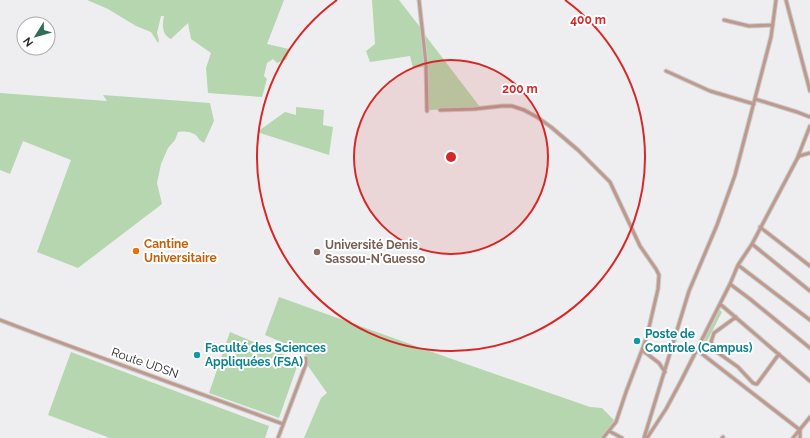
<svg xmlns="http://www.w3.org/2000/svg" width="810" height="438" font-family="Raleway,sans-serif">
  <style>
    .green { fill: #b5d6ae }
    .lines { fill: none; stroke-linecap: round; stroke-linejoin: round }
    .minor-casing { stroke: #cbcbcd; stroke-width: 5 }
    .minor { stroke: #be9a8c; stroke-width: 3 }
    .ring { fill: none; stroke: #d62828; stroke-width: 2 }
    .food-dot { fill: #e8710a; stroke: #fff; stroke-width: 1.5 }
    .education-dot { fill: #8d6e63; stroke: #fff; stroke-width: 1.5 }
    .culture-dot { fill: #0f9aa8; stroke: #fff; stroke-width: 1.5 }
    .labels { text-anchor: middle; stroke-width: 4; stroke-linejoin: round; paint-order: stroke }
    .food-label { font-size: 12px; font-weight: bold; fill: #c56008; stroke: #fff; text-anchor: start }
    .education-label { font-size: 12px; font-weight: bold; fill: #785e54; stroke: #fff; text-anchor: start }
    .culture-label { font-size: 12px; font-weight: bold; fill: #0d838f; stroke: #fff; text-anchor: start }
    .street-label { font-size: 12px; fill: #2a2a2b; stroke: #fff }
    .centre { fill: #d62828; stroke: #fff; stroke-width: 2 }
    .ring-label { font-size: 12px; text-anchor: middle; font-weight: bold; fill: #d62828; stroke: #fff; stroke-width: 4; stroke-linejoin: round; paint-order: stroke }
  </style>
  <rect width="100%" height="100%" fill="#eeeef0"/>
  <path class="green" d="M87 0H284L267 44 289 49 287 59 277 63 273 59 267 63 264 76 267 79 262 97 208 93 206 68 211 53 191 39 188 23 171 39C162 35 162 25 164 16H161L157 33 159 40 158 43 151 32 136 26 108 9Z
    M372 0H399L423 31 425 67 413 68 410 56 370 62 366 51 375 44Z
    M425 35 480 107 473 108 429 110 428 63Z
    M0 93 107 101 103 95 210 103 214 121 204 143C197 139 199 137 194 134 190 131 182 131 178 132L175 140 168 148 161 164 157 183 162 204 78 268 37 252 71 160 23 141 10 174 0 170Z
    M296 107 324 110 323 125 333 127 329 155 257 132 285 112 296 115Z
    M279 297 449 358 590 407 602 408 614 420 602 438H304L321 398 327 393 308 366V357L300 350 265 335Z
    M719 309 722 312 702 351 699 349Z
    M230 332 299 361 279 418 209 393Z
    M71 352 269 426 265 438H110L48 415Z"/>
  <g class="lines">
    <defs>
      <path id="minor" d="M419 0 426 64 427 111
        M786 0 810 91
        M724 20 749 26 773 25
        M666 71 710 91 754 104
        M755 99 797 112 810 117
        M440 110 474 109 502 106H512L524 110 537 117 551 127 578 150 610 182 640 246 656 269 659 275 658 289 647 336 642 350 659 363 665 372
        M798 158 799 156 810 153
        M760 227 810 266
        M752 244 810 291
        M738 265 810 320
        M730 284 750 299 810 348
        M720 304 810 381
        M736 317 714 333 711 342 717 352 738 367 753 383 756 384H757L779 354
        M0 320C94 356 189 389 283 424
        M697 350 800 430V438
        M609 431 622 438
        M278 438 306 364V358
        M603 438 616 422 626 392 642 350
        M644 438 689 291 717 225 735 175 771 37 776 0
        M647 438 666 409 681 381 730 284 738 265 752 244 797 159 810 126
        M722 438 723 437
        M793 438 810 417"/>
    </defs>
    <use href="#minor" class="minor-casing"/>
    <use href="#minor" class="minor"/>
  </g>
  <circle cx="451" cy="157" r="97" fill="#d62828" fill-opacity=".12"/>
  <g class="ring">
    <circle cx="451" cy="157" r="97"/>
    <path d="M565 0A194 194 0 1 1 337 0"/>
  </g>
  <circle class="food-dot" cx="136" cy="251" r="4"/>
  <circle class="education-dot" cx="317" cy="252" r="4"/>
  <g class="culture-dot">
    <circle cx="637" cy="341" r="4"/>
    <circle cx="197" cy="355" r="4"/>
  </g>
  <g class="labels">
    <g class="food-label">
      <text x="144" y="248">Cantine<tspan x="144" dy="14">Universitaire</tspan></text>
    </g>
    <g class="education-label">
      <text x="325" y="249">Université Denis<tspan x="325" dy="14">Sassou-N'Guesso</tspan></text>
    </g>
    <g class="culture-label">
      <text x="645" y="338">Poste de<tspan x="645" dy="14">Controle (Campus)</tspan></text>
      <text x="205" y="352">Faculté des Sciences<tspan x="205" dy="14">Appliquées (FSA)</tspan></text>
    </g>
    <g class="street-label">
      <text transform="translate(145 363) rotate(19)" y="4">Route UDSN</text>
    </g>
  </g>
  <circle cx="451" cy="157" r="6" class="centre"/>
  <g class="ring-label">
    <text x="588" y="24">400 m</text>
    <text x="520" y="93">200 m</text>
  </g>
  <g transform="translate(36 36) rotate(233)"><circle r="19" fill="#ffffff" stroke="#aaaaaa"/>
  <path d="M0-3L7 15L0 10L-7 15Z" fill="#2f6e5b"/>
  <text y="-6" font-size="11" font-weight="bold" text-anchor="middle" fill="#2a2a2b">N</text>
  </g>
</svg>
